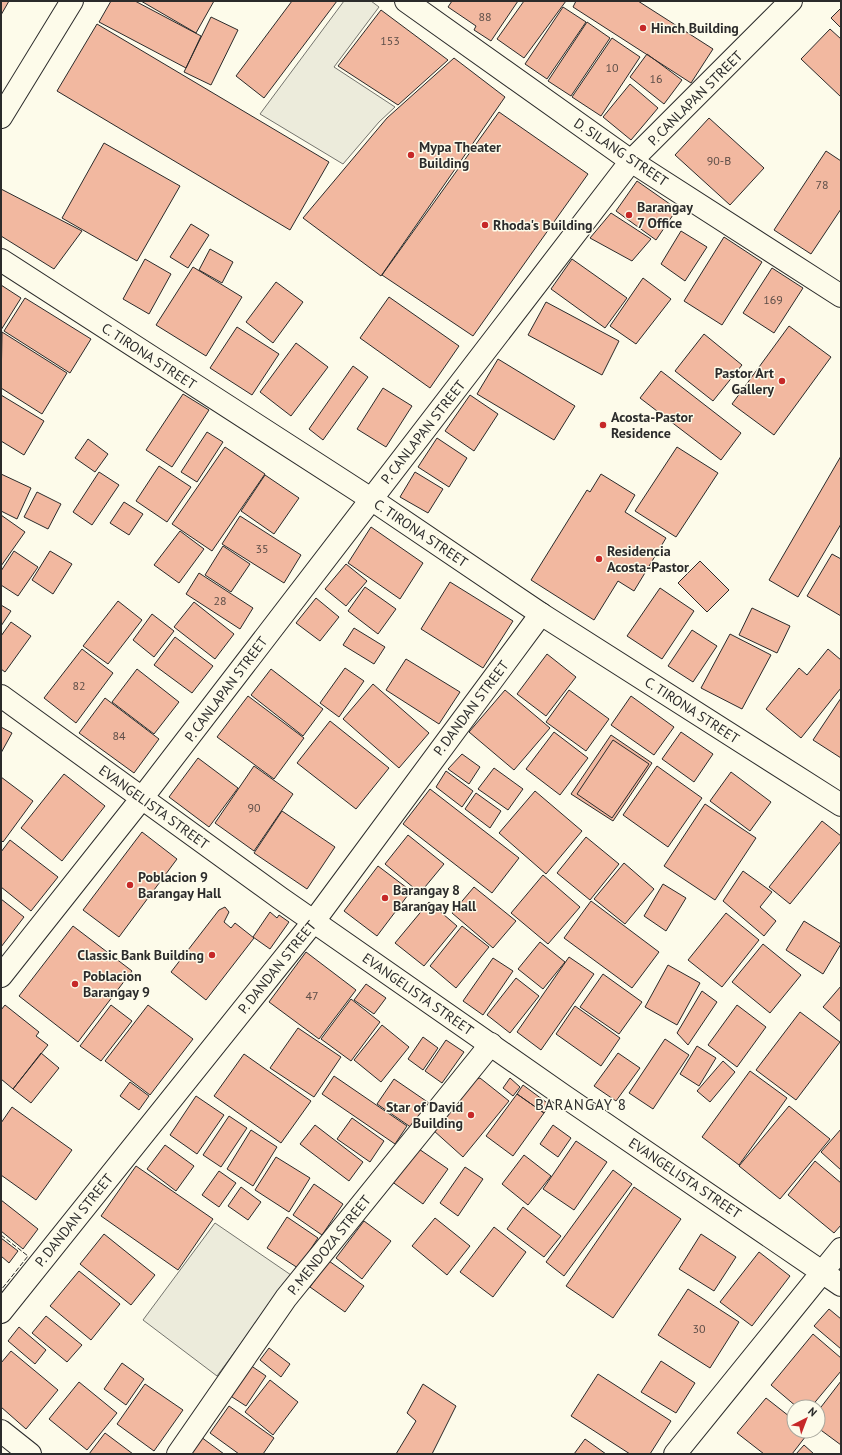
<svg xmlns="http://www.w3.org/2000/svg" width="842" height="1455" font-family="'PT Sans',sans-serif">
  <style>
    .green { fill: #ecebdb; stroke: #74746e }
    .building { fill: #f2b8a0; stroke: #2b2b2b }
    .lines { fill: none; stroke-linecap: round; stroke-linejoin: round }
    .minor-casing { stroke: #2b2b2b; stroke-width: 24 }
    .tertiary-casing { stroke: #2b2b2b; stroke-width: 24 }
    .secondary-casing { stroke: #2b2b2b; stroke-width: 24 }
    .minor { stroke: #fdfbea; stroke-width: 22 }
    .tertiary { stroke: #fdfbea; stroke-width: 22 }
    .secondary { stroke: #fdfbea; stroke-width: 22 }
    .fence { stroke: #2b2b2b; stroke-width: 1; stroke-dasharray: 5 2; stroke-linecap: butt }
    .poi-dot { fill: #c62828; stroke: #fdfbea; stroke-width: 1.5 }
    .labels { text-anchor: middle; stroke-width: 3; stroke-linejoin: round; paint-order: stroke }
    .number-label { font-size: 12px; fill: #5d4e48 }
    .poi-label { font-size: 14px; font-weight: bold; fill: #2b2b2b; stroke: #fdfbea; text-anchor: start }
    .street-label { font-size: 14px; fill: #2b2b2b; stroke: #fdfbea }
    .neighbourhood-label { font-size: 15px; letter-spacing: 1px; fill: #2b2b2b; stroke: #fdfbea }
  </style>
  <rect width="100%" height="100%" fill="#fdfbea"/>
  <path class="green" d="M344 1H371L379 7 334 67 395 107 379 122 343 164 260 114Z
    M215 1223 291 1275 217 1376 143 1320Z"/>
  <path class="building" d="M1 1H9L1 15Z
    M111 1H135L201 36 186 68 99 22Z
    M141 1H214L196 33Z
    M292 1H337L264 98 236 76Z
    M452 1H518L491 41 474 30 476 26 448 7Z
    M524 1H566L524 58 497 39Z
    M576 1H638L713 49 691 83 573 7Z
    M563 7 586 22 547 79 525 64Z
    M841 8V28L831 18Z
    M381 10 448 60 398 105 338 66Z
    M211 17 238 30 211 85 184 72Z
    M587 22 610 38 571 96 548 81Z
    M97 24 329 162 290 230 57 91Z
    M830 29 841 39V97L801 59Z
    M612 38 640 57 601 116 572 97Z
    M647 54 682 80 664 104 630 77Z
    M454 58 505 97 381 276 303 218 387 118Z
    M630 84 658 108 631 140 603 117Z
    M499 112 588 174 473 336 382 275Z
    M709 118 764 168 730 205 675 155Z
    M104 143 180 186 137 261 62 218Z
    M826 151 841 161V209L811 254 774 230Z
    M637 181 677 209 656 240 616 211Z
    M1 189 82 231 54 269 1 236Z
    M611 213 651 239 632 261 590 238Z
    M191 224 209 235 188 268 170 257Z
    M681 231 707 247 685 281 661 264Z
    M724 237 762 262 722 325 684 301Z
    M210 249 233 262 222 283 199 270Z
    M145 259 171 274 149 314 123 299Z
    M572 259 627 298 605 328 551 289Z
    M193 267 242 297 206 356 156 325Z
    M772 268 803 288 774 333 743 313Z
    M643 278 671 299 636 344 610 326Z
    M276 282 303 302 273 343 246 322Z
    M1 285 21 298 1 330Z
    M389 297 459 346 430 388 360 338Z
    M25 298 91 339 70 373 4 331Z
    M546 302 619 341 602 375 528 335Z
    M789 326 831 357 774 435 732 404Z
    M237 327 279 354 252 395 210 368Z
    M2 332 67 373 42 414 1 388Z
    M704 334 742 365 713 401 675 371Z
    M296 343 328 367 291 416 260 392Z
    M498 359 575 406 554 440 477 394Z
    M353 366 368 377 323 440 309 429Z
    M661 371 741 433 721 460 640 398Z
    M383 388 412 406 386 447 357 429Z
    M183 394 209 410 172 467 146 450Z
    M1 395 44 421 24 455 1 441Z
    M470 395 498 414 474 451 445 431Z
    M207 432 223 442 197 482 181 472Z
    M437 438 467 458 449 487 418 467Z
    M88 439 108 454 95 472 75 458Z
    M225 447 265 474 212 551 172 524Z
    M677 447 718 473 676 537 635 511Z
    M841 456V524L798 597 769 580Z
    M159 466 191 487 167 522 136 501Z
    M99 472 119 485 92 525 73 512Z
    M415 472 443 489 428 513 400 497Z
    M1 474 31 488 17 519 1 511Z
    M601 474 635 495 625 512 666 538 634 591 618 581 594 620 531 580 587 490 590 492Z
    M265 475 299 498 274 534 241 511Z
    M37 492 61 504 48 529 24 517Z
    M124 502 143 514 129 535 110 523Z
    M1 515 25 532 1 566Z
    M240 516 301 555 284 583 222 544Z
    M371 527 423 563 400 599 348 563Z
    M180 531 204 549 179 583 154 565Z
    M223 546 250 564 231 592 205 575Z
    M14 551 38 567 18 596 1 585V571Z
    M50 551 72 564 53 594 32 580Z
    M832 554 841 559V616L807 596Z
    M700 561 729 590 707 612 678 583Z
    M346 564 367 581 346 606 325 589Z
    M199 573 253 608 240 629 186 594Z
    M450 582 513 621 483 668 421 629Z
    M365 587 396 609 378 634 348 611Z
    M660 588 694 611 662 659 627 636Z
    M316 598 339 617 320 641 296 623Z
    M118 601 142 620 108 664 83 646Z
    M194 602 234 634 215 659 174 627Z
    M1 605 11 611 1 626Z
    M752 608 790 626 777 653 739 635Z
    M152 614 174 631 154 657 133 640Z
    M11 622 31 636 5 672 1 669V636Z
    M354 628 385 647 374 664 343 645Z
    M692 630 717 646 693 682 668 666Z
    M730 634 771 655 742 709 701 688Z
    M175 637 213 666 192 693 154 665Z
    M82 649 113 673 76 723 44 698Z
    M828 649 841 660V688L801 738 766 709 799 668 807 675Z
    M547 654 576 677 546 716 517 694Z
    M406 659 460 692 439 724 386 690Z
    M345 668 364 681 339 717 320 703Z
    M137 669 179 702 154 734 112 702Z
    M271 669 323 709 303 736 251 695Z
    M373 684 429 733 399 768 343 719Z
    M505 690 550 728 514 770 469 732Z
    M569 690 609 719 586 751 546 722Z
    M248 696 304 738 274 779 217 737Z
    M631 696 674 727 654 755 611 725Z
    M105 698 159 739 134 773 79 733Z
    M841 698V758L813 740Z
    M330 721 389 768 356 809 297 763Z
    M1 727 12 733 1 753Z
    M554 732 588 758 560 795 526 769Z
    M681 732 713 754 694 782 662 759Z
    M611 735 652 763 613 821 571 794Z
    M613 740 649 764 612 818 577 794Z
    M462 754 480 767 469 784 448 769Z
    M198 758 238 788 209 827 169 797Z
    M254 766 293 794 254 851 215 823Z
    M657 766 702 798 668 847 623 815Z
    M494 768 523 789 508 810 478 789Z
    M446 771 473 791 462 807 436 787Z
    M731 772 771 802 750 831 710 801Z
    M64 774 105 806 62 861 21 828Z
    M1 777 33 801 3 842 1 840Z
    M430 789 519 858 492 893 403 824Z
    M535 791 582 831 546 874 499 833Z
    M476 793 501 811 490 828 465 809Z
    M705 804 756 838 715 900 664 866Z
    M282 811 335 847 307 889 254 853Z
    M822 821 841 836V841L790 904 769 887Z
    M142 832 177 859 119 937 83 910Z
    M408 835 444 864 420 893 385 864Z
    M586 837 619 864 590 900 557 873Z
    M10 840 58 877 31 911 1 887V852Z
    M624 863 654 889 625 924 594 899Z
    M378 866 411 891 377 936 344 911Z
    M743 871 772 892 760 907 776 921 764 936 723 901Z
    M543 875 580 907 548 944 511 913Z
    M663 884 686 898 666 931 644 916Z
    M474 887 516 921 493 948 452 913Z
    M1 899 24 917 1 947Z
    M591 901 659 952 632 988 564 938Z
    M429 902 457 926 424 966 395 943Z
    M225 907 229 912 224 922 231 928 235 923 254 938 206 1000 171 972 219 910Z
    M270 912 277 918 279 915 289 922 270 949 253 937Z
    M726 913 759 940 722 987 688 960Z
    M804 921 841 944 823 974 786 950Z
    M73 926 132 971 78 1042 19 996Z
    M462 926 489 947 456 988 430 966Z
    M540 942 565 962 543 989 518 969Z
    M763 944 801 975 770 1013 732 982Z
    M306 952 356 990 319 1039 269 1002Z
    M569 957 594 974 541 1050 517 1032Z
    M493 958 513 971 483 1015 463 1001Z
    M668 965 700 983 677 1025 645 1007Z
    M603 974 642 1002 619 1034 580 1007Z
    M516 978 539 996 510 1033 487 1015Z
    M366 984 386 998 374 1014 354 1000Z
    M841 986V1022L823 1007Z
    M702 991 717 1002 688 1045 677 1033Z
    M351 999 380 1022 351 1061 321 1039Z
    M5 1005 39 1032 36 1036 48 1045 13 1089 1 1079V1010Z
    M111 1005 132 1021 101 1061 80 1046Z
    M148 1005 193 1039 150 1095 105 1061Z
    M737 1005 766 1027 737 1067 708 1045Z
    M575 1006 620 1038 601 1066 556 1034Z
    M800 1012 840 1042 796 1100 756 1070Z
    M382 1025 409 1047 381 1082 354 1060Z
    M298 1028 341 1057 314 1097 270 1068Z
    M423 1037 438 1048 423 1070 408 1059Z
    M665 1039 689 1055 653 1109 629 1093Z
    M446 1040 464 1052 442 1083 425 1071Z
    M697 1046 716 1058 699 1086 680 1074Z
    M41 1053 59 1068 31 1103 13 1089Z
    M618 1053 640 1068 616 1101 594 1086Z
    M244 1054 311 1101 281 1143 214 1096Z
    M723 1061 735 1072 710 1102 697 1091Z
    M750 1071 787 1098 739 1165 702 1137Z
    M334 1076 407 1126 395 1144 322 1094Z
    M480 1078 509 1101 463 1157 433 1130 473 1080Z
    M510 1078 520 1087 513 1096 503 1088Z
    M394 1079 429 1103 412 1128 377 1104Z
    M130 1082 149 1096 139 1110 120 1096Z
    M523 1085 550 1105 544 1113 517 1094Z
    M517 1094 544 1113 513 1156 486 1136Z
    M196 1096 224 1115 197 1154 170 1135Z
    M789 1106 830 1139 780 1199 739 1166Z
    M12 1107 72 1150 36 1200 1 1175V1123Z
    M229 1116 247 1128 221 1167 203 1155Z
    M352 1118 384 1141 370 1162 337 1139Z
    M315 1125 363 1162 349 1181 300 1144Z
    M553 1125 571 1138 558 1157 540 1144Z
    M841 1129V1170L821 1152Z
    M251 1130 277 1147 253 1186 227 1169Z
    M576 1141 607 1162 574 1210 543 1189Z
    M165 1145 194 1166 176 1191 147 1169Z
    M416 1147 448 1169 423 1204 391 1181Z
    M524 1155 551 1176 528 1205 502 1184Z
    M276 1157 310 1178 289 1212 255 1190Z
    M815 1161 841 1183V1225L834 1233 788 1195Z
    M136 1166 213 1219 178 1270 101 1216Z
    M465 1167 483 1179 458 1216 440 1203Z
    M613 1170 632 1184 564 1276 546 1262Z
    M219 1171 236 1183 219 1207 202 1195Z
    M314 1184 343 1204 322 1235 293 1215Z
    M241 1187 261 1202 248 1220 228 1206Z
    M634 1187 681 1219 613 1318 566 1286Z
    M1 1200 38 1229 23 1249 1 1231Z
    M523 1207 561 1236 544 1257 507 1229Z
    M287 1217 318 1238 298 1268 267 1248Z
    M435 1218 470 1246 447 1275 412 1246Z
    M364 1221 391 1241 362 1279 336 1258Z
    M494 1227 526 1252 493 1297 460 1272Z
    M104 1234 155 1275 131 1305 80 1264Z
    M701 1234 736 1257 714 1291 679 1269Z
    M1 1238 18 1251 9 1263 1 1256Z
    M759 1252 790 1276 752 1326 720 1302Z
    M329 1261 364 1286 345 1312 310 1287Z
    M79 1271 120 1304 91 1340 50 1306Z
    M688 1289 739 1322 710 1368 658 1335Z
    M829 1309 841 1319V1349L814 1326Z
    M46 1316 82 1345 67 1362 32 1333Z
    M19 1327 46 1350 35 1364 8 1341Z
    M813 1334 841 1358V1371L811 1407H797L771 1385Z
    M269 1348 290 1364 281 1377 260 1360Z
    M11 1351 58 1390 26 1429 1 1407V1363Z
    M661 1361 695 1383 676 1413 641 1392Z
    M122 1363 144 1379 126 1405 104 1389Z
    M250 1365 266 1376 246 1406 229 1395Z
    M598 1374 671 1421 650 1454H630L571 1416Z
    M270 1380 298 1402 273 1435 245 1412Z
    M841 1381V1445L818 1428V1411Z
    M79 1382 117 1413 87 1450 49 1419Z
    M145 1384 183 1410 154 1451 117 1424Z
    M423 1384 456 1406 432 1454H396L416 1421 407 1413Z
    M766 1398 794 1420V1431L809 1432 792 1454H764L737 1433Z
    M229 1406 274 1438 263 1454H239L210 1433Z
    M105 1433 133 1454H89Z
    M201 1437 224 1454H188Z
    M585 1439 606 1454H574Z
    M804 1445 814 1454H796Z"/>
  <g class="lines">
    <defs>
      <path id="minor" d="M1 1431 30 1454
        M178 1454 286 1298 491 1044"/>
      <path id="tertiary" d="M1 696 280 898 564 1096 841 1285
        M1 976 142 798 631 161 791 1
        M1 1312 314 921 541 614
        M675 1454 841 1249"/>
      <path id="secondary" d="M406 1 631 161 841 296
        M1 117 72 1
        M1 260 371 499 541 614 841 805"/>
    </defs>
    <use href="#minor" class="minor-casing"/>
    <use href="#tertiary" class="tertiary-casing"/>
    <use href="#secondary" class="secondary-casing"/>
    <use href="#minor" class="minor"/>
    <use href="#tertiary" class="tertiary"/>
    <use href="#secondary" class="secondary"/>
    <path class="fence" d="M1 1235 28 1256 1 1290"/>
  </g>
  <g class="poi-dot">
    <circle cx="643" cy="28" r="4"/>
    <circle cx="411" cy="155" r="4"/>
    <circle cx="629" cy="215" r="4"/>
    <circle cx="485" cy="225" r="4"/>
    <circle cx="782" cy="381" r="4"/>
    <circle cx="603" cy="425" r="4"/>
    <circle cx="599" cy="559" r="4"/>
    <circle cx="130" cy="885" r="4"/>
    <circle cx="385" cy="898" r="4"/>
    <circle cx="212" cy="955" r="4"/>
    <circle cx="75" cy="984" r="4"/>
    <circle cx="471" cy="1115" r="4"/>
  </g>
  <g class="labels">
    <g class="number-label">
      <text x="485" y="21">88</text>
      <text x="390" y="45">153</text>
      <text x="612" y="72">10</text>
      <text x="656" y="83">16</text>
      <text x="719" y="165">90-B</text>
      <text x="822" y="189">78</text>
      <text x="773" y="304">169</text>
      <text x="262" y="553">35</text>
      <text x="220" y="605">28</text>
      <text x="79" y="690">82</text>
      <text x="119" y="740">84</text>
      <text x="254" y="812">90</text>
      <text x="312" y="1000">47</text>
      <text x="699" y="1333">30</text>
    </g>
    <g class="poi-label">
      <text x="651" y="33">Hinch Building</text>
      <text x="419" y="152">Mypa Theater<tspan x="419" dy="16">Building</tspan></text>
      <text x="637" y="212">Barangay<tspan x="637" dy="16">7 Office</tspan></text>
      <text x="493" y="230">Rhoda's Building</text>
      <text x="774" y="378" text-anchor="end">Pastor Art<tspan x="774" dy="16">Gallery</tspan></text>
      <text x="611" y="422">Acosta-Pastor<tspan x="611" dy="16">Residence</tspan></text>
      <text x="607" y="556">Residencia<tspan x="607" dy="16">Acosta-Pastor</tspan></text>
      <text x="138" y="882">Poblacion 9<tspan x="138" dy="16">Barangay Hall</tspan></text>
      <text x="393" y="895">Barangay 8<tspan x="393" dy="16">Barangay Hall</tspan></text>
      <text x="204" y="960" text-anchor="end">Classic Bank Building</text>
      <text x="83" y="981">Poblacion<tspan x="83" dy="16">Barangay 9</tspan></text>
      <text x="463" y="1112" text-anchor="end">Star of David<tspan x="463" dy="16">Building</tspan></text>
    </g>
    <g class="street-label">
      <text transform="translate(695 98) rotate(-45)" y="5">P. CANLAPAN STREET</text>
      <text transform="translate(621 152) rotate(34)" y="5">D. SILANG STREET</text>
      <text transform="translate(149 356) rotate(33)" y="5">C. TIRONA STREET</text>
      <text transform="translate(423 432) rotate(-52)" y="5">P. CANLAPAN STREET</text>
      <text transform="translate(421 533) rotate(34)" y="5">C. TIRONA STREET</text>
      <text transform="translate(226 689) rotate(-53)" y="5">P. CANLAPAN STREET</text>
      <text transform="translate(471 708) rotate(-53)" y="5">P. DANDAN STREET</text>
      <text transform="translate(692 710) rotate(33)" y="5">C. TIRONA STREET</text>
      <text transform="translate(154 807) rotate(36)" y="5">EVANGELISTA STREET</text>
      <text transform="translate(277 967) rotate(-51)" y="5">P. DANDAN STREET</text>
      <text transform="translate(418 994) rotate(35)" y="5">EVANGELISTA STREET</text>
      <text transform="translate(685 1178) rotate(34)" y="5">EVANGELISTA STREET</text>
      <text transform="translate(74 1220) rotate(-51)" y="5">P. DANDAN STREET</text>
      <text transform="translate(329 1245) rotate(-51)" y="5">P. MENDOZA STREET</text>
    </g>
    <g class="neighbourhood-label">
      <text x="581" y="1110">BARANGAY 8</text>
    </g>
  </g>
  <rect width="842" height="1455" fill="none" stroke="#2b2b2b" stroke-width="4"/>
  <g transform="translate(806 1419) rotate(42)"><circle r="19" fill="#fdfbea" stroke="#a9a89e"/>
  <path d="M0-3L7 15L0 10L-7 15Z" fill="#c62828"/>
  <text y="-6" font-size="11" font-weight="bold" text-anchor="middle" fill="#2b2b2b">N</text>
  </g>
</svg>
